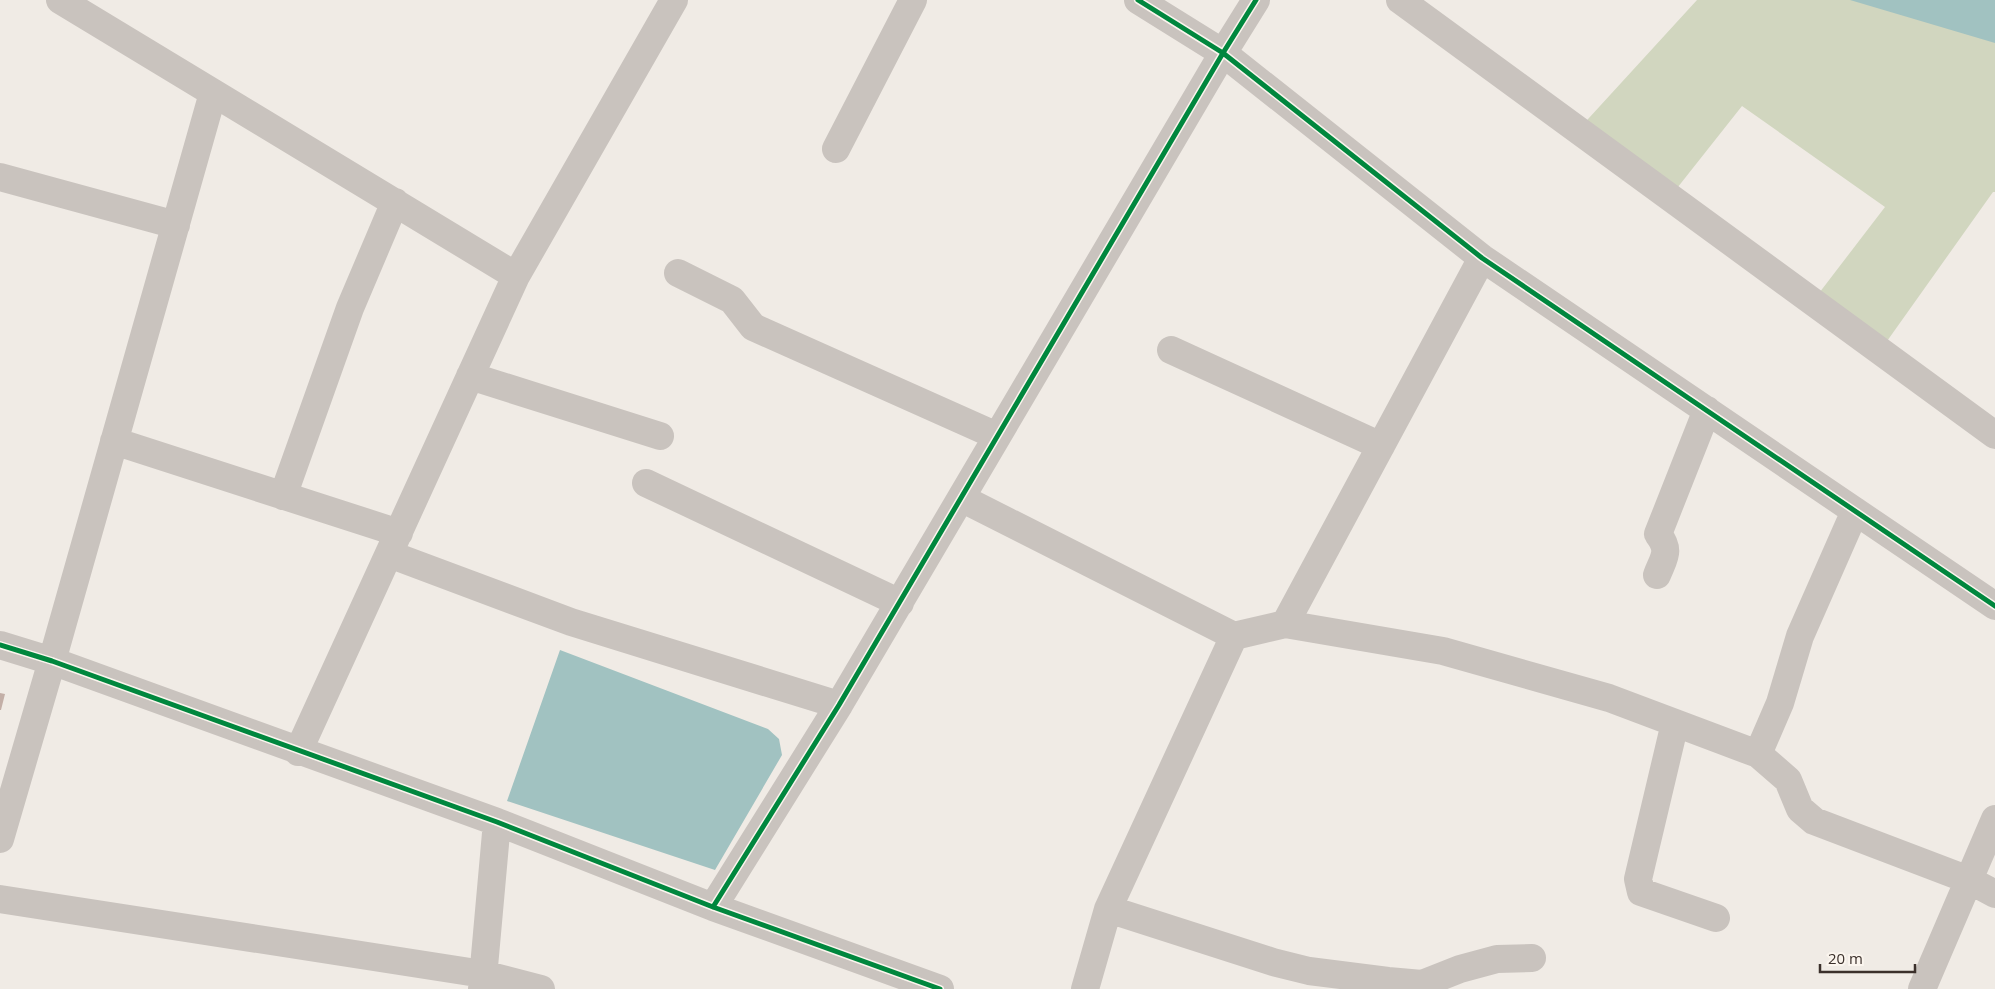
<svg xmlns="http://www.w3.org/2000/svg" width="1995" height="989" font-family="'Open Sans',sans-serif">
  <style>
    .green { fill: #d1d6bf }
    .water { fill: #a1c2c1 }
    .building { fill: #c3afa7 }
    .lines { fill: none; stroke-linecap: round; stroke-linejoin: round }
    .minor { stroke: #c9c3be; stroke-width: 28 }
    .cycleway-casing { stroke: #fbf5ee; stroke-width: 8 }
    .cycleway { stroke: #00873e; stroke-width: 5 }
  </style>
  <rect width="100%" height="100%" fill="#f0ebe5"/>
  <path class="green" d="M1697 0H1995V192H1993L1880 351 1813 301 1885 207 1742 106 1670 197 1578 130Z"/>
  <path class="water" d="M1850 0H1995V43Z
    M560 650 768 729 779 739 782 755 715 870 507 801Z"/>
  <path class="building" d="M0 693 5 694 1 710H0Z"/>
  <g class="lines">
    <path class="minor" d="M60 0 516 276
      M1138 0 1223 53 1482 258 1995 606
      M1400 0 1995 435
      M836 149 913 0
      M0 177 176 225
      M678 273 732 300 753 327 997 436
      M1171 350 1381 446
      M470 376 660 436
      M114 441 399 533
      M646 483 900 603
      M283 496 350 308 395 202
      M961 498 1234 636
      M389 554 571 622 839 705
      M1657 575C1664 557 1671 551 1658 534L1707 410
      M1285 624 1443 651 1609 698 1758 754 1788 780 1800 809 1814 821 1969 880 1995 894
      M0 645 52 661 497 822 713 907 940 989
      M1675 723 1638 879 1641 892 1716 918
      M298 752 516 276 674 0
      M1758 754 1780 703 1800 636 1855 511
      M0 839 52 661 213 93
      M0 899 483 974 541 989
      M713 907 839 705 1223 53 1256 0
      M1108 909 1273 962 1309 971 1388 981 1422 984 1460 969 1497 959 1532 958
      M482 989 497 822
      M1085 989 1108 909 1234 636 1285 624 1482 258
      M1922 989 1995 819"/>
    <defs>
      <path id="cycleway" d="M1138 0 1223 53 1482 258 1995 606
        M0 645 52 661 497 822 713 907 940 989
        M713 907 839 705 1223 53 1256 0"/>
    </defs>
    <use href="#cycleway" class="cycleway-casing"/>
    <use href="#cycleway" class="cycleway"/>
  </g>
  <path d="M1820 964v8h95v-8" fill="none" stroke="#3b302b" stroke-width="2.5"/>
  <text x="1828" y="964" font-size="15" fill="#3b302b" stroke="#fbf5ee" stroke-width="4" paint-order="stroke">20 m</text>
</svg>
